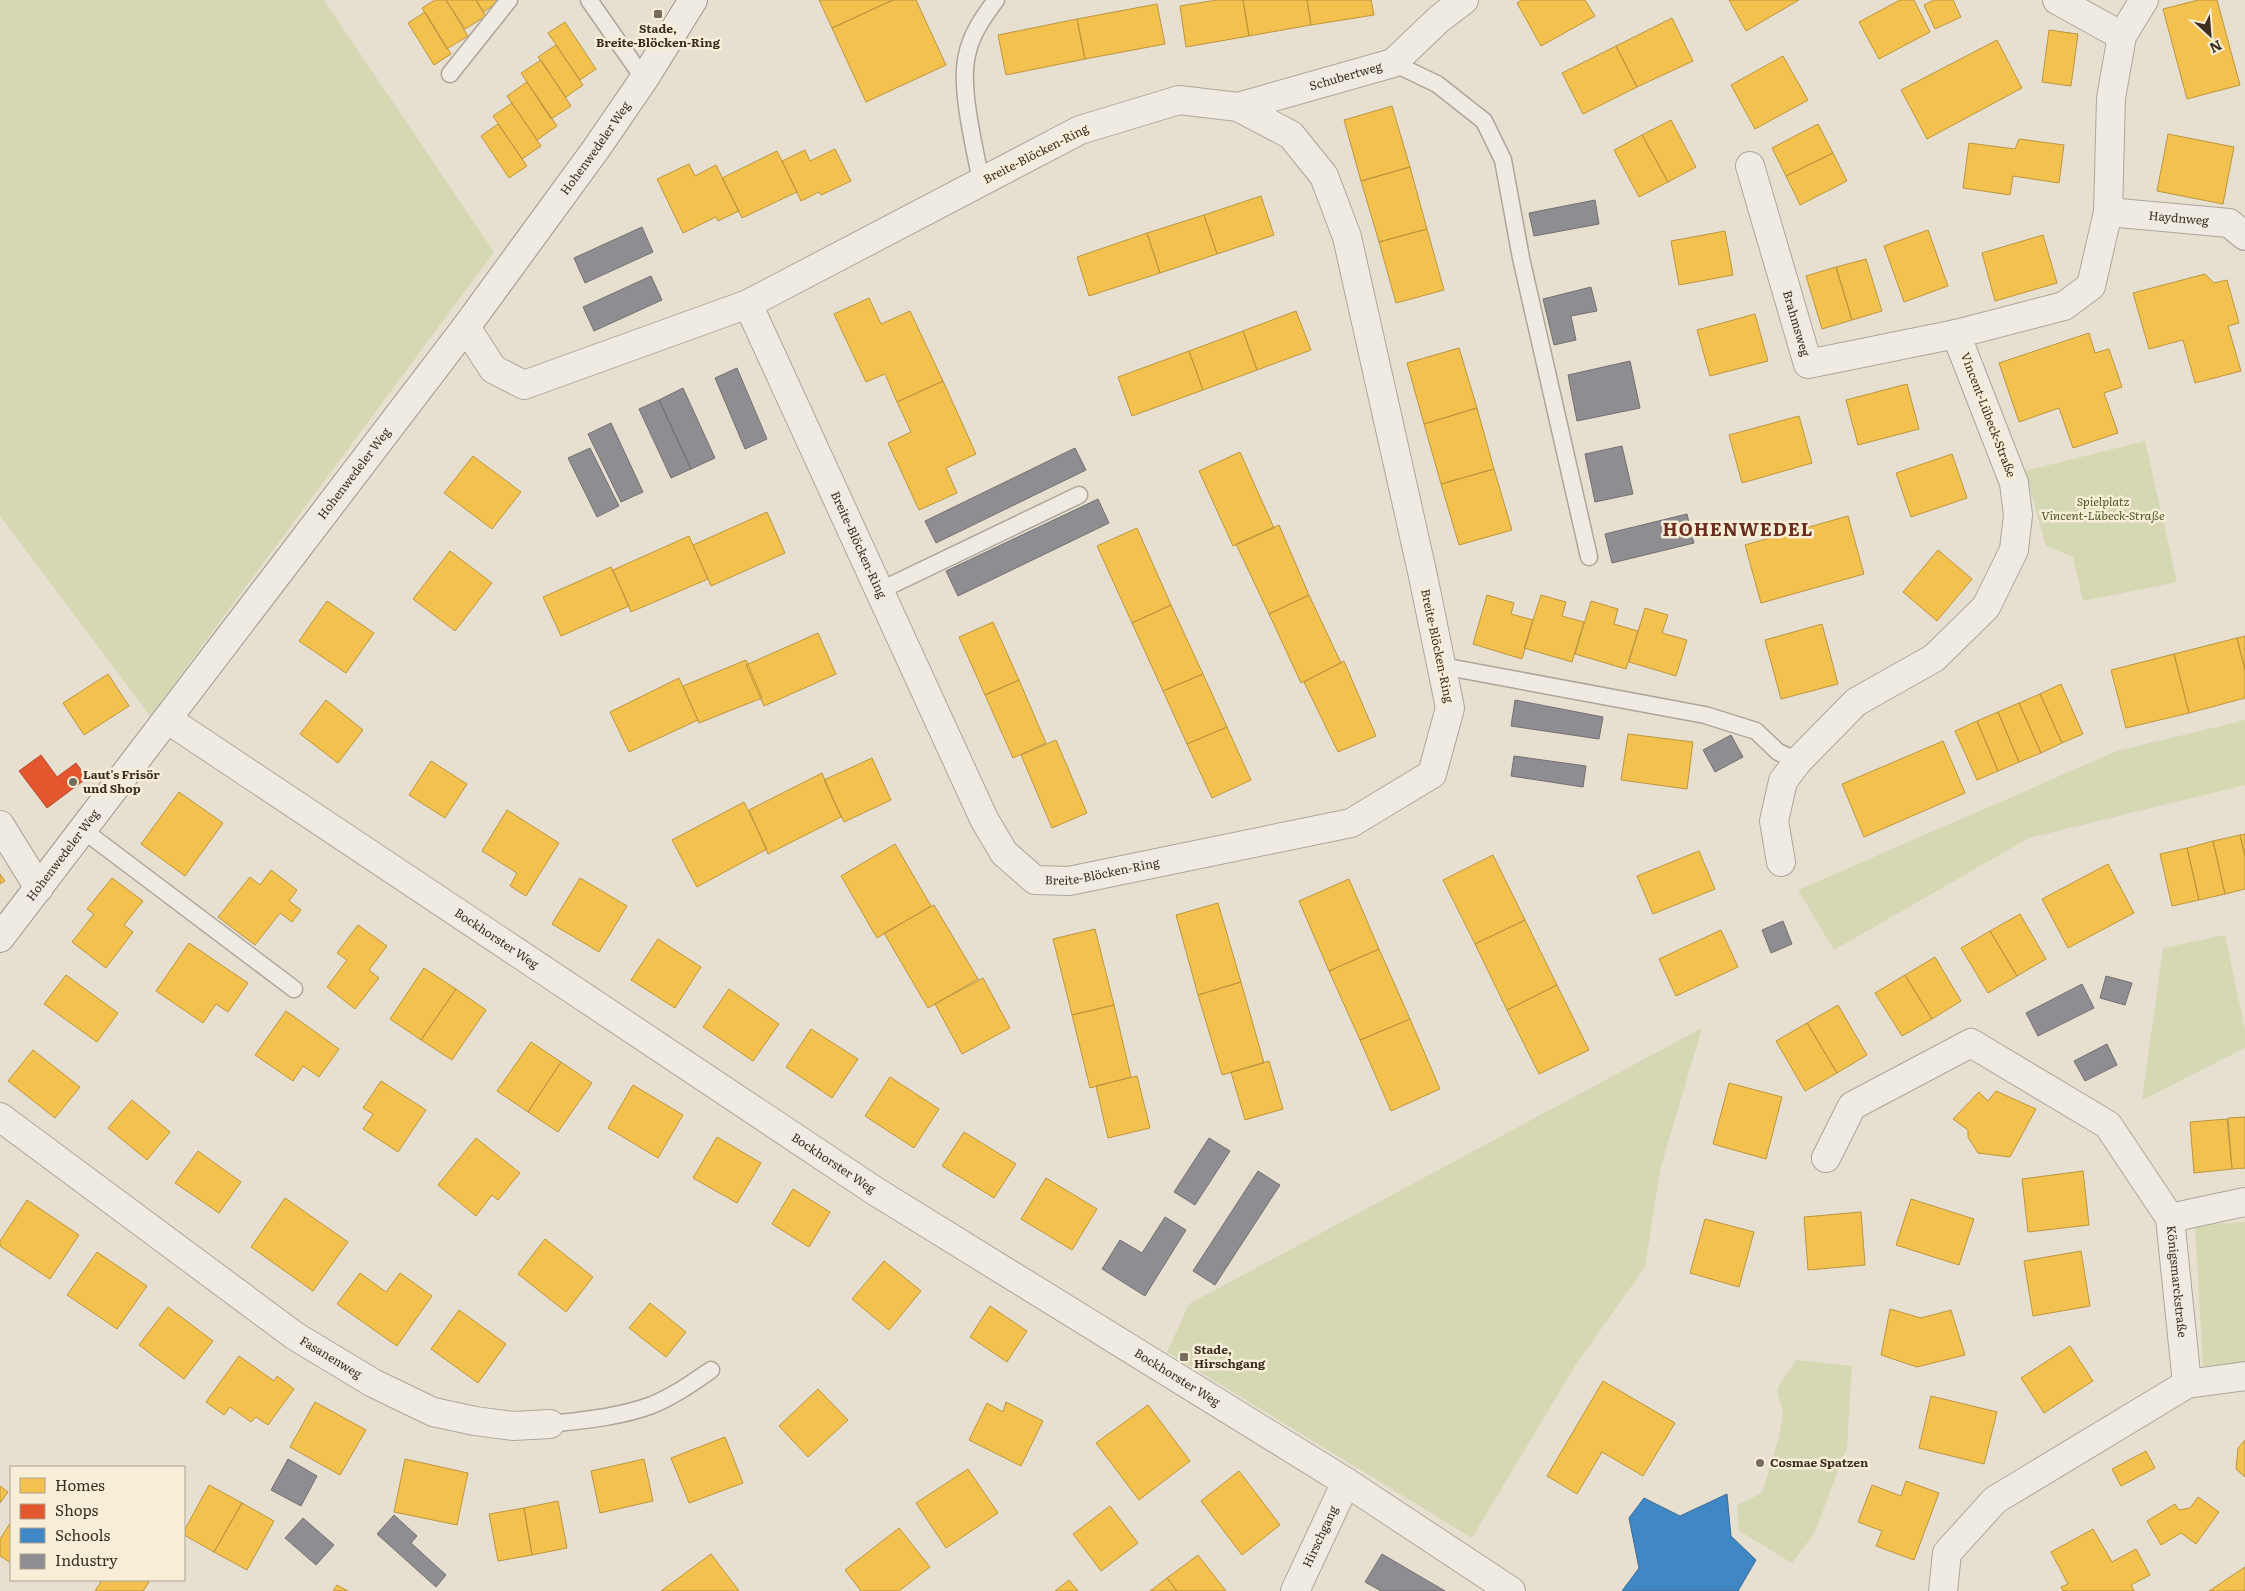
<svg xmlns="http://www.w3.org/2000/svg" width="2245" height="1591" font-family="Literata,serif">
  <style>
    .green { fill: #d6d7b3 }
    .homes { fill: #f2c14e; stroke: #bc9540 }
    .shops { fill: #e4572e; stroke: #b24b2a }
    .schools { fill: #3f88c5; stroke: #3e6d94 }
    .industry { fill: #8d8d92; stroke: #757070 }
    .lines { fill: none; stroke-linecap: round; stroke-linejoin: round }
    .lane-casing { stroke: #ada599; stroke-width: 19 }
    .street-casing { stroke: #ada599; stroke-width: 30 }
    .secondary-casing { stroke: #9c958a; stroke-width: 30 }
    .lane { stroke: #efebe3; stroke-width: 16 }
    .street { stroke: #efebe3; stroke-width: 28 }
    .secondary { stroke: #efebe3; stroke-width: 28 }
    .poi-dot { fill: #786c5e; stroke: #f7eed8; stroke-width: 2 }
    .labels { text-anchor: middle; stroke-width: 5; stroke-linejoin: round; paint-order: stroke }
    .poi-label { font-size: 12px; font-weight: bold; fill: #3d2e20; stroke: #f7eed8; text-anchor: start }
    .street-label { font-size: 12px; fill: #3d2e20; stroke: #f7eed8 }
    .park-label { font-size: 12px; font-style: italic; fill: #4d5a26; stroke: #f7eed8 }
    .district-label { font-size: 18px; font-weight: bold; letter-spacing: 1px; fill: #6b2e1e; stroke: #f7eed8 }
  </style>
  <rect width="100%" height="100%" fill="#e7e0d1"/>
  <path class="green" d="M0 0H324L494 252 150 716 0 516Z
    M2145 441 2177 582 2083 601 2073 557 2046 546 2025 471Z
    M2245 720V785L2029 838 1834 950 1798 890 2117 751Z
    M2225 935 2245 1030V1048L2142 1100 2163 948Z
    M1702 1028 1660 1170 1645 1267 1575 1366 1472 1538 1167 1352 1189 1304Z
    M2245 1222V1364L2203 1366 2195 1225Z
    M1796 1360 1852 1366 1847 1447 1815 1532 1792 1563 1739 1531 1737 1505 1762 1493 1779 1437 1783 1413 1777 1389Z"/>
  <path class="homes" d="M435 0H446L468 36 447 49 422 8Z
    M446 0H476L486 16 465 29Z
    M476 0H502L483 12Z
    M819 0H893L832 28Z
    M893 0H916L946 65 866 102 832 28Z
    M1217 0H1243L1249 36 1186 47 1180 6Z
    M1243 0H1307L1311 25 1249 36Z
    M1307 0H1371L1374 15 1311 25Z
    M1521 0H1585L1595 16 1541 46 1517 3Z
    M1729 0H1799L1746 31Z
    M1900 0H1914L1930 32 1879 59 1859 22Z
    M1934 0H1953L1961 17 1935 29 1924 5Z
    M2198 0H2217L2240 85 2187 99 2163 9Z
    M1157 4 1165 44 1085 59 1077 19Z
    M425 12 451 54 434 65 408 23Z
    M1672 18 1693 61 1637 87 1616 46Z
    M1077 19 1085 59 1006 75 998 35Z
    M565 22 596 69 580 80 548 33Z
    M2049 30 2078 34 2071 86 2042 82Z
    M1997 40 2022 88 1927 139 1901 90Z
    M556 45 583 85 566 97 538 57Z
    M1616 46 1637 87 1583 114 1562 73Z
    M1783 56 1808 100 1755 129 1731 85Z
    M541 60 571 106 551 119 521 73Z
    M527 82 557 126 537 140 507 96Z
    M512 103 541 146 522 159 493 116Z
    M1392 106 1410 167 1361 181 1344 120Z
    M1671 120 1696 167 1668 182 1642 135Z
    M498 124 527 166 509 178 481 136Z
    M1818 124 1833 153 1786 176 1772 148Z
    M2168 134 2234 147 2223 204 2157 191Z
    M1642 135 1668 182 1639 197 1614 150Z
    M2019 139 2064 145 2059 183 2013 176 2010 195 1963 188 1969 143 2015 149Z
    M835 149 851 181 821 195 819 192 801 201 782 161 805 150 810 161Z
    M777 151 797 192 742 218 722 178Z
    M1833 153 1847 181 1800 205 1786 176Z
    M689 164 695 176 716 165 739 211 718 221 716 217 683 233 657 179Z
    M1410 167 1427 229 1379 242 1361 181Z
    M1261 196 1274 235 1217 254 1204 215Z
    M1204 215 1217 254 1160 273 1147 233Z
    M1427 229 1444 290 1396 303 1379 242Z
    M1928 230 1948 286 1904 302 1884 246Z
    M1725 231 1733 275 1679 285 1671 241Z
    M1147 233 1160 273 1089 296 1077 257Z
    M2043 235 2057 283 1995 301 1982 253Z
    M1866 259 1882 311 1852 320 1836 267Z
    M1836 267 1852 320 1822 329 1806 276Z
    M2205 274 2214 283 2227 280 2239 323 2228 326 2241 371 2195 383 2183 340 2149 349 2133 293Z
    M869 298 881 324 910 311 943 381 897 402 885 374 866 382 834 314Z
    M1296 311 1311 350 1257 370 1243 331Z
    M1755 314 1768 361 1710 376 1697 330Z
    M1243 331 1257 370 1203 390 1189 351Z
    M2089 333 2095 353 2109 349 2122 387 2104 393 2118 433 2073 448 2059 408 2019 422 1999 363Z
    M1459 348 1477 408 1424 424 1407 363Z
    M1189 351 1203 390 1132 416 1118 377Z
    M943 381 976 454 946 468 957 493 919 510 888 443 911 432 897 402Z
    M1907 384 1919 429 1858 445 1846 400Z
    M1477 408 1494 469 1441 484 1424 424Z
    M1799 416 1812 463 1742 483 1729 435Z
    M1240 452 1274 528 1233 546 1199 471Z
    M1952 454 1967 498 1911 517 1896 473Z
    M473 456 521 492 492 529 444 493Z
    M1494 469 1512 530 1459 545 1441 484Z
    M767 512 785 553 711 586 693 545Z
    M1848 516 1864 574 1761 603 1745 545Z
    M1279 525 1309 595 1269 614 1236 544Z
    M1137 528 1171 605 1132 623 1097 546Z
    M689 536 708 579 631 612 613 570Z
    M1938 550 1972 579 1937 621 1903 592Z
    M450 551 492 583 455 631 413 599Z
    M611 567 629 606 561 636 543 597Z
    M1309 595 1341 663 1301 683 1269 614Z
    M1487 595 1514 603 1511 614 1533 620 1522 659 1473 644Z
    M1541 595 1566 602 1562 616 1584 622 1572 662 1524 648Z
    M327 601 374 633 346 673 299 641Z
    M1591 601 1618 609 1614 624 1638 631 1626 669 1575 654Z
    M1171 605 1203 674 1163 691 1132 623Z
    M1645 608 1668 615 1662 633 1687 640 1676 676 1629 662Z
    M993 622 1019 680 985 695 959 637Z
    M1822 624 1838 684 1781 699 1765 640Z
    M818 633 836 674 764 706 746 665Z
    M2245 636V670L2237 638Z
    M2237 638 2245 670V698L2189 713 2174 654Z
    M2174 654 2189 713 2126 728 2111 670Z
    M746 660 762 698 699 723 683 686Z
    M1344 661 1376 736 1338 752 1304 682Z
    M108 674 129 706 84 735 63 703Z
    M1203 674 1227 727 1187 744 1163 691Z
    M679 678 698 720 629 752 610 712Z
    M1019 680 1046 743 1013 758 985 695Z
    M2061 684 2083 734 2062 743 2040 694Z
    M2040 694 2062 743 2041 753 2019 703Z
    M326 700 363 730 338 763 300 734Z
    M2019 703 2041 753 2019 762 1998 712Z
    M1998 712 2019 762 1998 771 1977 721Z
    M1977 721 1998 771 1977 780 1955 731Z
    M1227 727 1251 780 1212 798 1187 744Z
    M1628 734 1693 742 1687 789 1621 780Z
    M1056 740 1087 813 1052 828 1021 755Z
    M1943 741 1965 793 1864 837 1842 784Z
    M872 758 891 800 844 822 824 780Z
    M431 761 467 784 445 818 409 795Z
    M822 773 841 817 768 854 749 810Z
    M179 792 223 823 185 876 141 844Z
    M744 802 767 849 697 887 672 840Z
    M507 810 559 843 526 896 510 886 517 873 482 851Z
    M2245 834V856L2240 835Z
    M2240 835 2245 856V889L2225 894 2213 841Z
    M2213 841 2225 894 2199 900 2187 848Z
    M895 844 931 906 877 938 841 876Z
    M2187 848 2199 900 2172 906 2160 854Z
    M1699 851 1715 889 1653 914 1637 876Z
    M1493 855 1525 920 1475 944 1443 880Z
    M2108 864 2134 913 2068 948 2042 899Z
    M271 870 297 890 289 901 301 910 292 922 280 913 255 945 218 917 250 877 260 885Z
    M0 874 5 881 0 884Z
    M112 878 143 901 124 925 133 932 106 968 72 942 94 914 87 909Z
    M580 878 627 906 599 952 552 924Z
    M1349 879 1379 949 1329 971 1299 901Z
    M1218 903 1241 982 1198 995 1176 915Z
    M934 905 978 979 928 1008 884 933Z
    M2020 914 2046 959 2017 976 1990 931Z
    M1525 920 1557 985 1507 1010 1475 944Z
    M358 925 387 946 369 970 379 978 355 1009 327 987 347 960 337 953Z
    M1095 929 1114 1005 1072 1015 1053 939Z
    M1721 930 1738 967 1676 996 1659 959Z
    M1990 931 2017 976 1988 993 1961 948Z
    M658 939 701 967 675 1008 631 980Z
    M189 943 248 983 228 1012 216 1004 203 1023 156 991Z
    M1379 949 1410 1019 1360 1040 1329 971Z
    M1935 957 1961 1001 1932 1019 1905 975Z
    M424 968 456 989 421 1040 390 1019Z
    M66 975 118 1013 97 1042 44 1004Z
    M1905 975 1932 1019 1902 1036 1875 993Z
    M983 978 1010 1028 962 1054 935 1004Z
    M1241 982 1264 1063 1222 1075 1198 995Z
    M1557 985 1589 1050 1539 1074 1507 1010Z
    M456 989 486 1010 452 1060 421 1040Z
    M729 989 779 1024 753 1061 703 1027Z
    M1114 1005 1131 1077 1090 1088 1072 1015Z
    M1838 1005 1867 1055 1837 1073 1807 1023Z
    M286 1011 339 1049 319 1077 303 1066 293 1081 255 1055Z
    M1410 1019 1440 1089 1391 1111 1360 1040Z
    M1807 1023 1837 1073 1805 1091 1776 1041Z
    M811 1029 858 1059 832 1098 786 1067Z
    M531 1042 561 1062 528 1112 497 1091Z
    M33 1050 80 1087 55 1118 8 1081Z
    M1269 1061 1283 1109 1245 1120 1231 1072Z
    M561 1062 592 1083 558 1132 528 1112Z
    M1137 1076 1150 1128 1108 1138 1096 1086Z
    M890 1077 939 1109 914 1148 865 1116Z
    M381 1081 426 1110 398 1152 363 1129 373 1114 363 1108Z
    M1729 1083 1782 1097 1766 1159 1713 1144Z
    M633 1085 683 1115 658 1158 608 1128Z
    M1996 1091 2036 1109 2010 1157 1978 1153 1968 1137V1130L1953 1119 1979 1092 1988 1101Z
    M132 1100 170 1132 147 1160 108 1128Z
    M2245 1117V1168L2232 1169 2228 1118Z
    M2227 1119 2232 1169 2194 1173 2190 1122Z
    M964 1132 1016 1164 994 1198 942 1166Z
    M717 1137 761 1163 737 1203 693 1178Z
    M476 1138 520 1173 498 1200 492 1195 476 1216 438 1185Z
    M198 1151 241 1182 219 1213 175 1183Z
    M2083 1171 2089 1225 2028 1232 2022 1179Z
    M1046 1178 1097 1209 1072 1250 1021 1219Z
    M793 1189 830 1212 809 1247 772 1224Z
    M285 1198 348 1242 313 1291 251 1247Z
    M1911 1199 1974 1219 1959 1265 1896 1245Z
    M27 1200 79 1235 50 1279 0 1246V1241Z
    M1861 1212 1865 1265 1808 1270 1804 1217Z
    M1705 1219 1754 1232 1739 1287 1690 1273Z
    M545 1239 593 1277 566 1312 518 1274Z
    M2081 1251 2090 1306 2033 1316 2024 1261Z
    M97 1252 147 1286 117 1329 67 1295Z
    M884 1261 921 1291 889 1330 852 1299Z
    M360 1273 386 1292 400 1273 432 1296 397 1346 337 1304Z
    M650 1303 686 1332 666 1357 629 1328Z
    M990 1306 1027 1331 1007 1362 970 1337Z
    M168 1307 213 1341 184 1379 139 1345Z
    M1890 1309 1921 1318 1951 1310 1965 1355 1917 1367 1881 1355Z
    M459 1310 506 1344 478 1383 431 1349Z
    M2070 1346 2093 1381 2044 1413 2021 1378Z
    M239 1356 274 1381 277 1376 294 1389 268 1425 256 1417 251 1422 230 1407 224 1415 206 1402Z
    M1603 1381 1675 1423 1643 1476 1602 1452 1577 1494 1547 1476Z
    M818 1389 848 1420 808 1457 779 1426Z
    M1931 1396 1997 1412 1984 1464 1919 1448Z
    M315 1402 366 1430 340 1475 290 1447Z
    M1006 1402 1043 1421 1021 1466 969 1440 987 1403 1003 1412Z
    M1148 1405 1190 1461 1139 1500 1096 1443Z
    M725 1437 743 1483 689 1503 671 1458Z
    M2245 1440V1477L2236 1469 2238 1448Z
    M2146 1451 2155 1468 2121 1486 2112 1469Z
    M405 1459 468 1473 457 1525 394 1512Z
    M644 1459 653 1501 600 1513 591 1471Z
    M968 1469 998 1513 946 1548 916 1503Z
    M1239 1471 1280 1525 1242 1555 1201 1501Z
    M1906 1481 1939 1493 1914 1560 1876 1546 1882 1531 1858 1522 1872 1485 1901 1496Z
    M209 1485 242 1503 214 1552 184 1535V1531Z
    M0 1486 8 1492 0 1503Z
    M2198 1497 2219 1512 2196 1544 2181 1533 2161 1545 2147 1521 2175 1504 2179 1510 2190 1508Z
    M558 1501 567 1548 532 1555 524 1508Z
    M242 1503 274 1521 247 1570 214 1552Z
    M1110 1506 1138 1543 1101 1571 1073 1534Z
    M524 1508 532 1555 498 1561 489 1514Z
    M11 1522V1563L0 1556V1539Z
    M899 1528 930 1567 899 1591H861L845 1570Z
    M2093 1529 2112 1562 2136 1549 2150 1575 2131 1585 2134 1591H2063L2061 1587 2068 1584 2051 1552Z
    M711 1554 739 1591H661Z
    M1198 1555 1226 1591H1177L1167 1578Z
    M2245 1567V1591H2209Z
    M1167 1578 1177 1591H1150Z
    M102 1580H146L149 1582 143 1591H95Z
    M1069 1580 1078 1591H1055Z
    M337 1585 348 1591H333Z"/>
  <path class="shops" d="M41 755 57 777 76 763 87 778 47 808 19 771Z"/>
  <path class="schools" d="M1727 1494 1731 1536 1756 1560 1738 1591H1622L1639 1568 1629 1518 1644 1498 1680 1516Z"/>
  <path class="industry" d="M1595 200 1599 224 1534 236 1529 213Z
    M642 227 653 252 585 283 574 258Z
    M651 276 662 300 594 331 583 307Z
    M1591 287 1597 311 1571 316 1576 340 1554 345 1543 299Z
    M1630 361 1640 408 1577 421 1568 375Z
    M737 368 767 439 745 449 715 378Z
    M683 388 715 458 691 469 659 400Z
    M659 400 691 469 671 478 639 409Z
    M611 423 643 492 621 502 588 434Z
    M1622 446 1633 494 1595 502 1585 454Z
    M590 448 619 506 597 517 568 458Z
    M1075 448 1086 470 936 543 925 521Z
    M1098 499 1109 523 958 596 946 571Z
    M1687 514 1694 543 1612 563 1605 534Z
    M1515 700 1603 717 1599 739 1511 726Z
    M1731 735 1743 757 1715 772 1703 750Z
    M1514 756 1586 766 1583 787 1511 776Z
    M1783 921 1792 944 1771 953 1762 930Z
    M2106 976 2132 983 2125 1005 2100 998Z
    M2082 984 2094 1008 2038 1036 2026 1013Z
    M2107 1044 2117 1065 2085 1081 2074 1061Z
    M1209 1138 1230 1151 1195 1205 1174 1192Z
    M1258 1171 1280 1185 1215 1285 1193 1271Z
    M1165 1217 1186 1230 1145 1296 1102 1269 1120 1240 1142 1253Z
    M288 1459 317 1476 301 1506 271 1490Z
    M394 1515 417 1536 411 1543 446 1575 436 1587 377 1534Z
    M303 1518 334 1545 316 1565 285 1538Z
    M1382 1554 1445 1591H1381L1365 1582Z"/>
  <g class="lines">
    <defs>
      <path id="lane" d="M589 0 644 79
        M1393 63 1437 84 1484 121 1503 160 1521 258 1589 557
        M450 74 509 0
        M981 182C975 148 959 88 967 55 971 34 984 16 996 0
        M879 591 1079 495
        M1442 666 1705 715 1756 731 1778 752 1798 761
        M83 830 294 989
        M550 1424C584 1420 620 1417 652 1405 674 1396 692 1383 711 1370"/>
      <g id="street">
        <path d="M2057 0 2122 36"/>
        <path id="s1" d="M1238 107 1393 63 1439 19 1464 0"/>
        <path id="s2" d="M1750 166 1808 364 1956 334"/>
        <path id="s3" d="M2108 212 2229 223 2245 236"/>
        <path id="s4" d="M466 327 493 369 524 385 748 304 984 819 1004 853 1035 880 1069 881 1351 823 1432 774 1450 708 1423 576 1347 237 1324 176 1291 135 1238 107 1179 100 1080 130 748 304"/>
        <path id="s5" d="M167 719 875 1191 1346 1482 1511 1591"/>
        <path d="M0 825 39 888"/>
        <path d="M1781 862 1774 821 1783 781 1798 761 1856 702 1934 658 1986 607 2014 550 2018 515 2014 483 1956 334 2064 306 2091 286 2108 212 2111 98 2122 36 2144 0"/>
        <path id="s6" d="M0 1117 295 1336 373 1383 433 1412 475 1421 513 1426 550 1424"/>
        <path id="s7" d="M1826 1158 1852 1106 1971 1043 2108 1125 2170 1218 2187 1384 1995 1500 1947 1553 1943 1591"/>
        <path d="M2170 1218 2245 1202"/>
        <path d="M2187 1384 2245 1376"/>
        <path id="s8" d="M1295 1591 1346 1482"/>
      </g>
      <g id="secondary">
        <path id="s9" d="M0 938 466 327 596 149 644 79 693 0"/>
      </g>
    </defs>
    <use href="#lane" class="lane-casing"/>
    <use href="#street" class="street-casing"/>
    <use href="#secondary" class="secondary-casing"/>
    <use href="#lane" class="lane"/>
    <use href="#street" class="street"/>
    <use href="#secondary" class="secondary"/>
  </g>
  <g class="poi-dot">
    <rect x="653" y="9" width="10" height="10" rx="2.5"/>
    <circle cx="73" cy="782" r="5"/>
    <rect x="1179" y="1352" width="10" height="10" rx="2.5"/>
    <circle cx="1760" cy="1463" r="5"/>
  </g>
  <g class="labels">
    <g class="poi-label">
      <text x="658" y="33" text-anchor="middle">Stade,<tspan x="658" dy="14">Breite-Blöcken-Ring</tspan></text>
      <text x="83" y="779">Laut's Frisör<tspan x="83" dy="14">und Shop</tspan></text>
      <text x="1194" y="1354">Stade,<tspan x="1194" dy="14">Hirschgang</tspan></text>
      <text x="1770" y="1467">Cosmae Spatzen</text>
    </g>
    <g class="street-label">
      <text dy="4" stroke="none"><textPath href="#s1" startOffset="112">Schubertweg</textPath></text>
      <text dy="4" stroke="none"><textPath href="#s9" startOffset="989">Hohenwedeler Weg</textPath></text>
      <text transform="translate(1036 154) rotate(-27)" y="4">Breite-Blöcken-Ring</text>
      <text dy="4" stroke="none"><textPath href="#s3" startOffset="71">Haydnweg</textPath></text>
      <text dy="4" stroke="none"><textPath href="#s2" startOffset="164">Brahmsweg</textPath></text>
      <text transform="translate(1988 415) rotate(69)" y="4">Vincent-Lübeck-Straße</text>
      <text dy="4" stroke="none"><textPath href="#s9" startOffset="584">Hohenwedeler Weg</textPath></text>
      <text dy="4" stroke="none"><textPath href="#s4" startOffset="588">Breite-Blöcken-Ring</textPath></text>
      <text transform="translate(1437 646) rotate(78)" y="4">Breite-Blöcken-Ring</text>
      <text dy="4" stroke="none"><textPath href="#s9" startOffset="104">Hohenwedeler Weg</textPath></text>
      <text dy="4" stroke="none"><textPath href="#s4" startOffset="1038">Breite-Blöcken-Ring</textPath></text>
      <text dy="4" stroke="none"><textPath href="#s5" startOffset="396">Bockhorster Weg</textPath></text>
      <text dy="4" stroke="none"><textPath href="#s5" startOffset="801">Bockhorster Weg</textPath></text>
      <text dy="4" stroke="none"><textPath href="#s7" startOffset="528">Königsmarckstraße</textPath></text>
      <text dy="4" stroke="none"><textPath href="#s6" startOffset="409">Fasanenweg</textPath></text>
      <text dy="4" stroke="none"><textPath href="#s5" startOffset="1206">Bockhorster Weg</textPath></text>
      <text dy="4" stroke="none"><textPath href="#s8" startOffset="60">Hirschgang</textPath></text>
    </g>
    <g class="park-label">
      <text x="2103" y="506">Spielplatz<tspan x="2103" dy="14">Vincent-Lübeck-Straße</tspan></text>
    </g>
    <g class="district-label">
      <text x="1738" y="536">HOHENWEDEL</text>
    </g>
  </g>
  <rect x="10" y="1466" width="175" height="115" fill="#f7eed8" stroke="#ada18e"/>
  <rect x="20" y="1478" width="25" height="15" fill="#f2c14e" stroke="#ada18e"/>
  <text x="55" y="1491" font-size="15" fill="#3d2e20">Homes</text>
  <rect x="20" y="1504" width="25" height="15" fill="#e4572e" stroke="#ada18e"/>
  <text x="55" y="1516" font-size="15" fill="#3d2e20">Shops</text>
  <rect x="20" y="1528" width="25" height="15" fill="#3f88c5" stroke="#ada18e"/>
  <text x="55" y="1541" font-size="15" fill="#3d2e20">Schools</text>
  <rect x="20" y="1554" width="25" height="15" fill="#8d8d92" stroke="#ada18e"/>
  <text x="55" y="1566" font-size="15" fill="#3d2e20">Industry</text>
  <g transform="translate(2210 35) rotate(154)" stroke="#f7eed8" stroke-width="4" paint-order="stroke">
  <path d="M0-4L9 19L0 12L-9 19Z" fill="#3d2e20"/>
  <text y="-8" font-size="14" font-weight="bold" text-anchor="middle" fill="#3d2e20">N</text>
  </g>
</svg>
